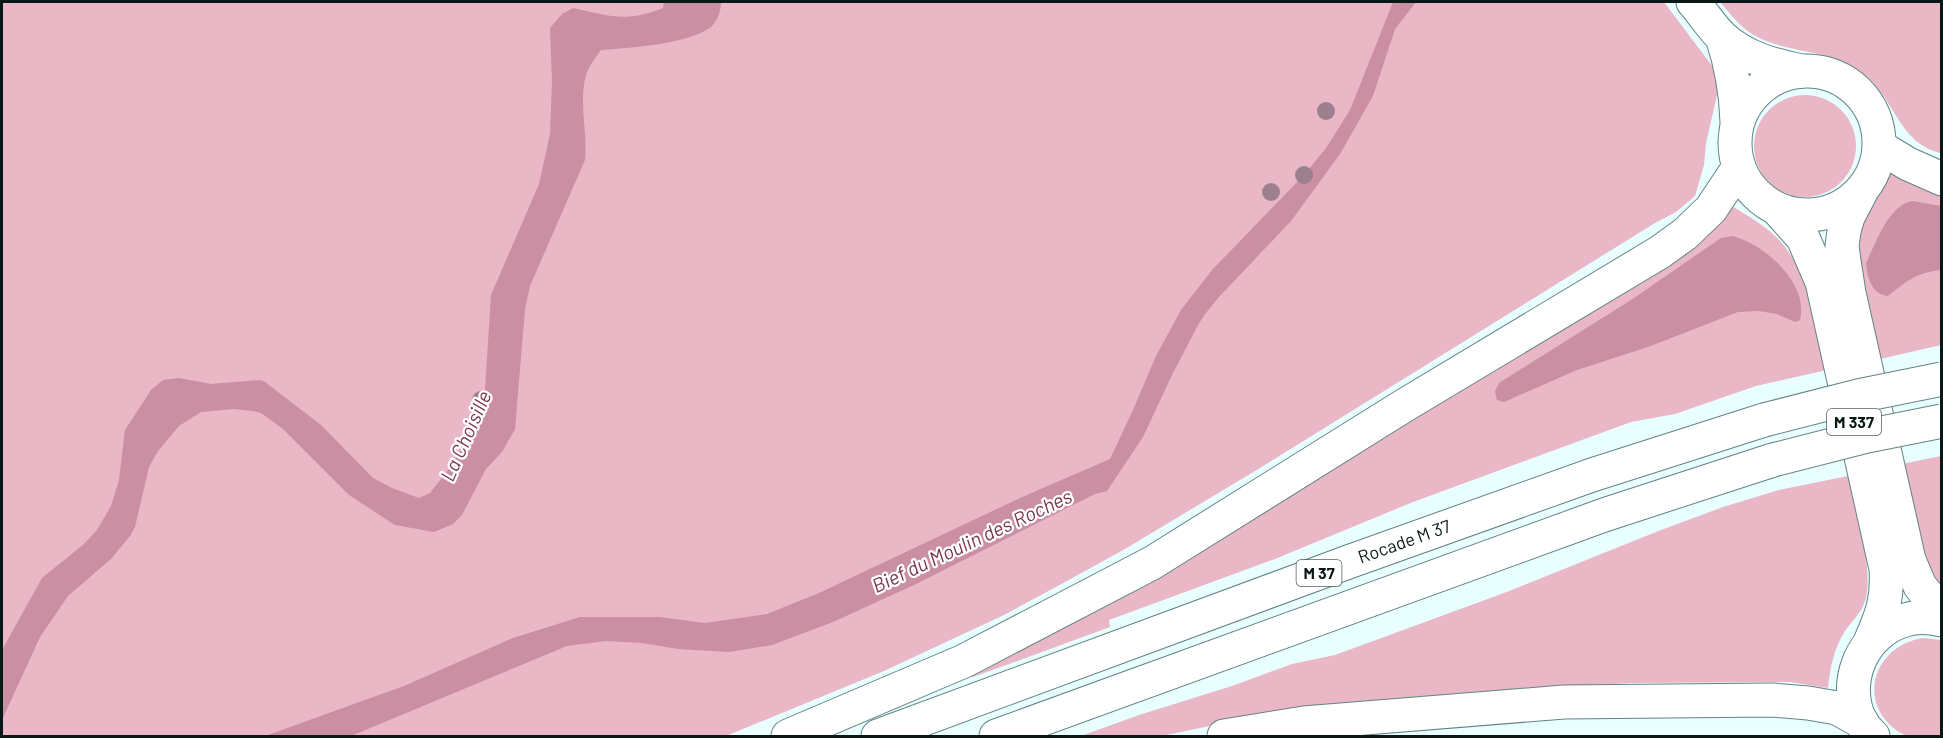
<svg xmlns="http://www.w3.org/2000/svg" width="1943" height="738" font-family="Barlow,sans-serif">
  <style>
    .green { fill: #e9b7c6 }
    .water { fill: #ca8fa2 }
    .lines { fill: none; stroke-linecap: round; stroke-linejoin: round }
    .tertiary-casing { stroke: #628384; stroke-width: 35 }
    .primary-casing { stroke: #628384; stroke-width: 35 }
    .trunk-casing { stroke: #628384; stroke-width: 35 }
    .tertiary { stroke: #fff; stroke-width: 33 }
    .primary { stroke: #fff; stroke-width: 33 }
    .trunk { stroke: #fff; stroke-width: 33 }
    .trunk-bridge-casing { stroke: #628384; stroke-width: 35; stroke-linecap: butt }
    .trunk-bridge { stroke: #fff; stroke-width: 33 }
    .tree { fill: #9d8090 }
    .labels { text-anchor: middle; stroke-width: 4.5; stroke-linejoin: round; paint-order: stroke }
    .shield { fill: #fff; stroke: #535d5d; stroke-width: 1.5 }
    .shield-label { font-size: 16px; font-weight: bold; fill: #091717 }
    .street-label { font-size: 18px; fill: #091717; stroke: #fff }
    .water-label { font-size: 20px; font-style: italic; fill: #7c344f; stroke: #fff }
  </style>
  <rect width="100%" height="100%" fill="#e9fefe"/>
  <path class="green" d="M2 2H1664L1713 67 1718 91 1706 143 1704 165 1695 196 1676 212 1655 223 1260 468 1125 549 1067 581 1004 615 884 671 726 736H2Z
    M1720 2H1941V153C1898 144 1894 94 1860 71 1828 48 1785 54 1752 34 1740 27 1729 12 1720 2Z
    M1754 146a51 51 0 1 1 102 0a51 51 0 1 1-102 0Z
    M1894 167 1941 190V345L1876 360 1852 257 1858 218 1876 199Z
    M1729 204C1743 213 1759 222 1772 233 1810 267 1816 324 1827 370L1756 386 1675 414 1631 422 1413 502 1275 559 1109 620 1110 627 987 672 973 677 968 674Z
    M1941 456V593L1925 572 1892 466Z
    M1848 476C1855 508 1876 574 1864 604 1860 614 1851 622 1845 631 1834 648 1830 668 1828 688L1790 682 1631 683 1526 688 1383 700 1257 716 1162 736H1081L1139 715 1232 686 1292 664 1335 655 1504 593 1661 530 1723 507 1779 490Z
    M1924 638 1941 640V736C1931 737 1919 738 1909 736 1902 735 1894 729 1889 724 1857 691 1881 643 1924 638Z"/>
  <path class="water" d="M664 2H721C721 11 718 20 711 27 689 44 629 48 601 50 596 57 591 63 588 70 577 96 588 132 585 160L530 286 525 309 515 429 502 452 486 469 462 515 453 524 434 532 395 525 349 495 283 429 261 413 253 411 234 409 201 412 179 426 158 451 149 467 135 527 130 536 111 559 68 596 40 637 2 720V650L42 578 84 544 97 530 111 506 119 480 125 430 151 390 163 380 179 378 211 384 260 380 265 382 321 425 373 478 392 488 419 498 430 493 452 465 469 433 485 390 491 295 539 184 550 134 552 83 550 28 562 14 573 8C609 16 626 23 663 8Z
    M1393 2H1416L1395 29 1373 96 1340 154 1291 221 1219 297 1205 314 1198 325 1172 375 1143 437 1107 491 1095 494 914 585 833 622 772 645 729 652 678 649 642 643 606 641 567 646 351 736H265L404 686 513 638 580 617H660L705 623 767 614 819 593 1020 498 1110 459 1133 410 1156 356 1181 310 1212 270 1304 175 1326 148 1350 110Z
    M1912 201 1941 206V270C1916 273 1908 280 1888 296 1872 295 1867 277 1866 263 1876 243 1888 206 1912 201Z
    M1733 236C1765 245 1809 283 1800 320L1795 322 1777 314 1759 311 1738 312 1648 347 1577 370 1504 402 1497 400 1495 391 1499 383 1631 300 1721 238Z"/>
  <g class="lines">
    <defs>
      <path id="tertiary" d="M1693 2C1703 13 1712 28 1723 38 1745 58 1773 65 1801 71
        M1722 37C1732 67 1736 91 1737 122"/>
      <path id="primary" d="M1735 143a72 72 0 1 1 144 0a72 72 0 1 1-144 0Z
        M1861 192 1848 217 1844 231 1842 246 1844 261 1849 293 1909 560 1920 586 1942 613
        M1779 211 1803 238 1822 282 1886 569C1888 599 1882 615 1870 642
        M1873 736C1869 732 1864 727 1861 722 1841 683 1862 632 1905 620 1917 616 1929 617 1942 620"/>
      <g id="trunk">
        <path d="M1880 147 1908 164 1942 179"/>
        <path d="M788 736 964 661 1152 563 1405 405 1660 252 1685 234 1711 209 1739 167"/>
        <path id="s1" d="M878 736 1351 561 1592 475 1764 420"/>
        <path d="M996 736 1604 515 1773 460"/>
        <path d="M1224 736 1304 723 1564 702 1772 700 1808 703 1837 708 1862 722"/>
      </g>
    </defs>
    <use href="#tertiary" class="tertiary-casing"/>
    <use href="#primary" class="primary-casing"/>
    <use href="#trunk" class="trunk-casing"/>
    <use href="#tertiary" class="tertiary"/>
    <use href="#primary" class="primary"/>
    <use href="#trunk" class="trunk"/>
    <defs>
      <path id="trunk-bridge" d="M1764 420 1858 396 1942 379
        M1773 460 1867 436 1942 421"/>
    </defs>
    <use href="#trunk-bridge" class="trunk-bridge-casing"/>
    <use href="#trunk-bridge" class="trunk-bridge"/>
  </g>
  <g class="tree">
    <circle cx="1326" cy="111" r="9"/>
    <circle cx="1304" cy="175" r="9"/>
    <circle cx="1271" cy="192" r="9"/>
    <circle cx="481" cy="400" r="9"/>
  </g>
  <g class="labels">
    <g class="shield">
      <rect x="1827" y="409" width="54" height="26" rx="4.5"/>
      <rect x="1296.5" y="560" width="45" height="26" rx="4.5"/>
    </g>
    <g class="shield-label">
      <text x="1854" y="428">M 337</text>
      <text x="1319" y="579">M 37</text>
    </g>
    <g class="street-label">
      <text dy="6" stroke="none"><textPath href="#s1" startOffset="561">Rocade M 37</textPath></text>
    </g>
    <g class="water-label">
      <text transform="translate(466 436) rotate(-66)" y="7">La Choisille</text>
      <text transform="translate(972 541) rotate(-25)" y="7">Bief du Moulin des Roches</text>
    </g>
  </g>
  <rect width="1943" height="738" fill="none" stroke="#091717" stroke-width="6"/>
</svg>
